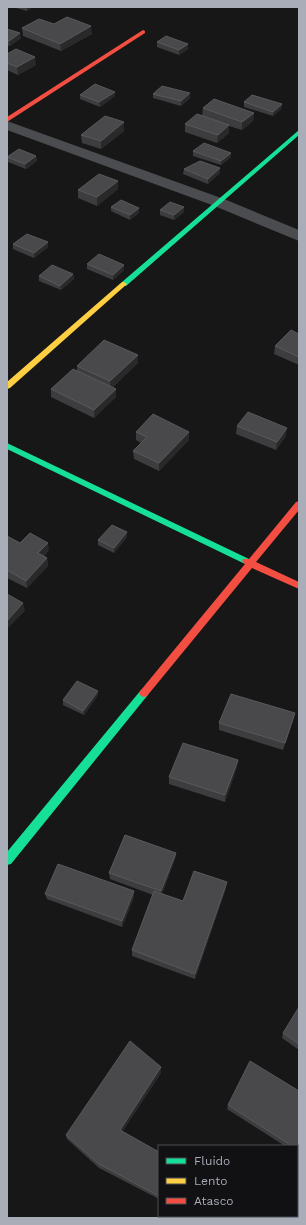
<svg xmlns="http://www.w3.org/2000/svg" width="306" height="1225" font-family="'Work Sans',sans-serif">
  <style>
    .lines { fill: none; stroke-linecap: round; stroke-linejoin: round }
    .street { fill: #4b4c50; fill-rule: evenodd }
    .fast { fill: #16e098; fill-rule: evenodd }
    .slow { fill: #ffcf43; fill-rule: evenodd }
    .jam { fill: #f24e42; fill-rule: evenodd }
    .wall { fill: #3d3d3f }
    .shaded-wall { fill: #29292a }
    .building { fill: #49494c; stroke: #58595d }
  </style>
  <rect width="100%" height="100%" fill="#171717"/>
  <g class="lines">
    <path class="street" d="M7 121 224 199 299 230V241L212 205 7 130Z"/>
    <path class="fast" d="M299 130V135L126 286H122V282Z
      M7 443 249 559 250 561 246 564 243 563 7 449Z
      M144 689 147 690 149 693 147 696 11 864 7 865V852L141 690Z"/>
    <path class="slow" d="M122 282H124L127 284 10 388 7 389V382Z"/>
    <path class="jam" d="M143 30 145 31V33L7 122V117Z
      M299 501V510L256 562 299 582V589L252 568 147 696 144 697 141 696 139 693 141 690 245 564 242 561 243 559H249L296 502Z"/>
  </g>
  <path class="wall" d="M12 7H33L27 11Z
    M54 24 92 34 61 51 23 36 22 28Z
    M7 29 21 38 10 46 7 45Z
    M157 42 188 44V49L179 55 157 47Z
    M7 54 36 65 18 75 7 70Z
    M190 93V98L181 106 153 98V94Z
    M80 95 115 96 100 107 80 99Z
    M244 102 282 104 281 109 273 116 244 107Z
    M203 108 254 113 253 121 242 130 229 126V133L217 143 185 132V124L202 116Z
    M124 122V131L101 149 82 143 81 135Z
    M193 151 231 153V157L221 165 193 156Z
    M36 156 37 161 26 169 8 162 7 157Z
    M184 169 220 173 208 184 183 174Z
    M118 181V189L97 206 78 198V190Z
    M111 207 139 213 130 220 111 211Z
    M160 210 184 212 174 220 160 215Z
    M48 242V247L34 258 13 249V244Z
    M87 264 124 270 113 280 87 269Z
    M73 274 74 279 61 290 39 281V276Z
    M299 334V365L274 354 275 346Z
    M138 355V363L113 387 116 389V397L94 418 51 397V389L77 371V366Z
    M237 426 286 436 276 450 236 434Z
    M136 432H189V440L159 471 134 459 133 451 141 443 136 440Z
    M127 532V537L114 553 98 545V540Z
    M7 536 20 543 49 550 44 556 47 558 48 566 27 588 7 578Z
    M98 695 84 715 63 705V700Z
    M295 713 293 720 283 750 219 730V723Z
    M238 760 237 767 225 802 169 784V777Z
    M176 853 175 859 162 894 183 901 226 888 195 979 132 956V950L153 895 110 879 109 873Z
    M45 894 134 897 122 927 47 899Z
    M299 1007V1050L282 1038 283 1033Z
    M161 1067V1073L122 1132 159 1152V1199L99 1168 67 1139 66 1135Z
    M228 1105 297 1146H285L227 1109Z"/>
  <path class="shaded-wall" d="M27 7H33L27 11Z
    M91 26 92 34 61 51 60 44Z
    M20 33 21 38 10 46 9 41Z
    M188 44V49L179 55V50Z
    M35 57 36 65 18 75 17 67Z
    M115 92V96L100 107 99 102Z
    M190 93V98L181 106V101Z
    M282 104 281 109 273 116V112Z
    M254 113 253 121 242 130V122Z
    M124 122V131L101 149V141Z
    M229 125V133L217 143 218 135Z
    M231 153V157L221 165V161Z
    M36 156 37 161 26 169 25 164Z
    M220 168V173L208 184V179Z
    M118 181V189L97 206V197Z
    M184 207V212L174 220V215Z
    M139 208V213L130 220V215Z
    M48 242V247L34 258V253Z
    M124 265V270L113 280V275Z
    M73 274 74 279 61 290 60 286Z
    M138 355V363L111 389 110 381Z
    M116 389V397L94 418V410Z
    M287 428 286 436 276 450 277 442Z
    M189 432V440L159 471V463Z
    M127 532V537L114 553V548Z
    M48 543 49 550 39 561 38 553Z
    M47 558 48 566 27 588 26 581Z
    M23 603 25 611 8 628 7 621Z
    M98 691V695L84 715 83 711Z
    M295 713 293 720 283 750 285 743Z
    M238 760 237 767 225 802V795Z
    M176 853 175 859 161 897V891Z
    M227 882 226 888 195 979V974Z
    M134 891V897L122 927V921Z
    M161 1067V1073L120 1135V1130Z"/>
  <path class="building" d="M67 17 91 26 60 44 22 28 39 19 54 24Z
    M7 29 20 33 9 41 7 40Z
    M166 36 188 44 179 50 157 42Z
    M16 49 35 57 17 67 7 63V54Z
    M95 84 115 92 99 102 80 95Z
    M162 86 190 93 181 101 153 94Z
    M252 95 282 104 273 112 244 102Z
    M214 99 254 113 242 122 203 108Z
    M197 114 229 125 218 135 185 124Z
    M105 116 124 122 101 141 81 135Z
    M204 143 231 153 221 161 193 151Z
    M19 149 36 156 25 164 7 157Z
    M200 161 220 168 208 179 184 169Z
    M99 174 118 181 97 197 78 190Z
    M121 200 139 208 130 215 111 207Z
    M170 202 184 207 174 215 160 210Z
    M27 234 48 242 34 253 13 244Z
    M99 254 124 265 113 275 87 264Z
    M52 265 73 274 60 286 39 276Z
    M291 330 299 334V357L275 346Z
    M104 340 138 355 110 381 77 366Z
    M73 369 116 389 94 410 51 389Z
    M248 412 287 428 277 442 237 426Z
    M153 414 189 432 159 463 133 451 147 437 136 432Z
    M112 525 127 532 114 548 98 540Z
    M30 533 48 543 38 553 47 558 26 581 7 570V536L20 543Z
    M7 594 23 603 7 621Z
    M77 681 98 691 83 711 63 700Z
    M231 694 295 713 285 743 219 723Z
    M183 743 238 760 225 795 169 777Z
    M125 835 176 853 161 891 109 873Z
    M58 864 134 891 122 921 45 894Z
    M194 871 227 882 195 974 132 950 154 891 183 901Z
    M299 1007V1044L283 1033Z
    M130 1041 161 1067 120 1130 159 1152V1196L99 1164 66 1135Z
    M250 1061 299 1091V1145L297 1149V1146H292L228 1105Z"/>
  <rect width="306" height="1225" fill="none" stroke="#a8adb8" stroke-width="16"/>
  <rect x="158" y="1145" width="140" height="72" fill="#111113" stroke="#4d4f55"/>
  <rect x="166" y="1158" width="20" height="6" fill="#16e098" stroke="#4d4f55"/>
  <text x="194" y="1165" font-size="12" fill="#a8adb8">Fluido</text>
  <rect x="166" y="1178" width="20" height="6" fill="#ffcf43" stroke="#4d4f55"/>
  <text x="194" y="1185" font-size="12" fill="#a8adb8">Lento</text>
  <rect x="166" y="1198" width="20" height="6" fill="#f24e42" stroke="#4d4f55"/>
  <text x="194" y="1205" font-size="12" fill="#a8adb8">Atasco</text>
</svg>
